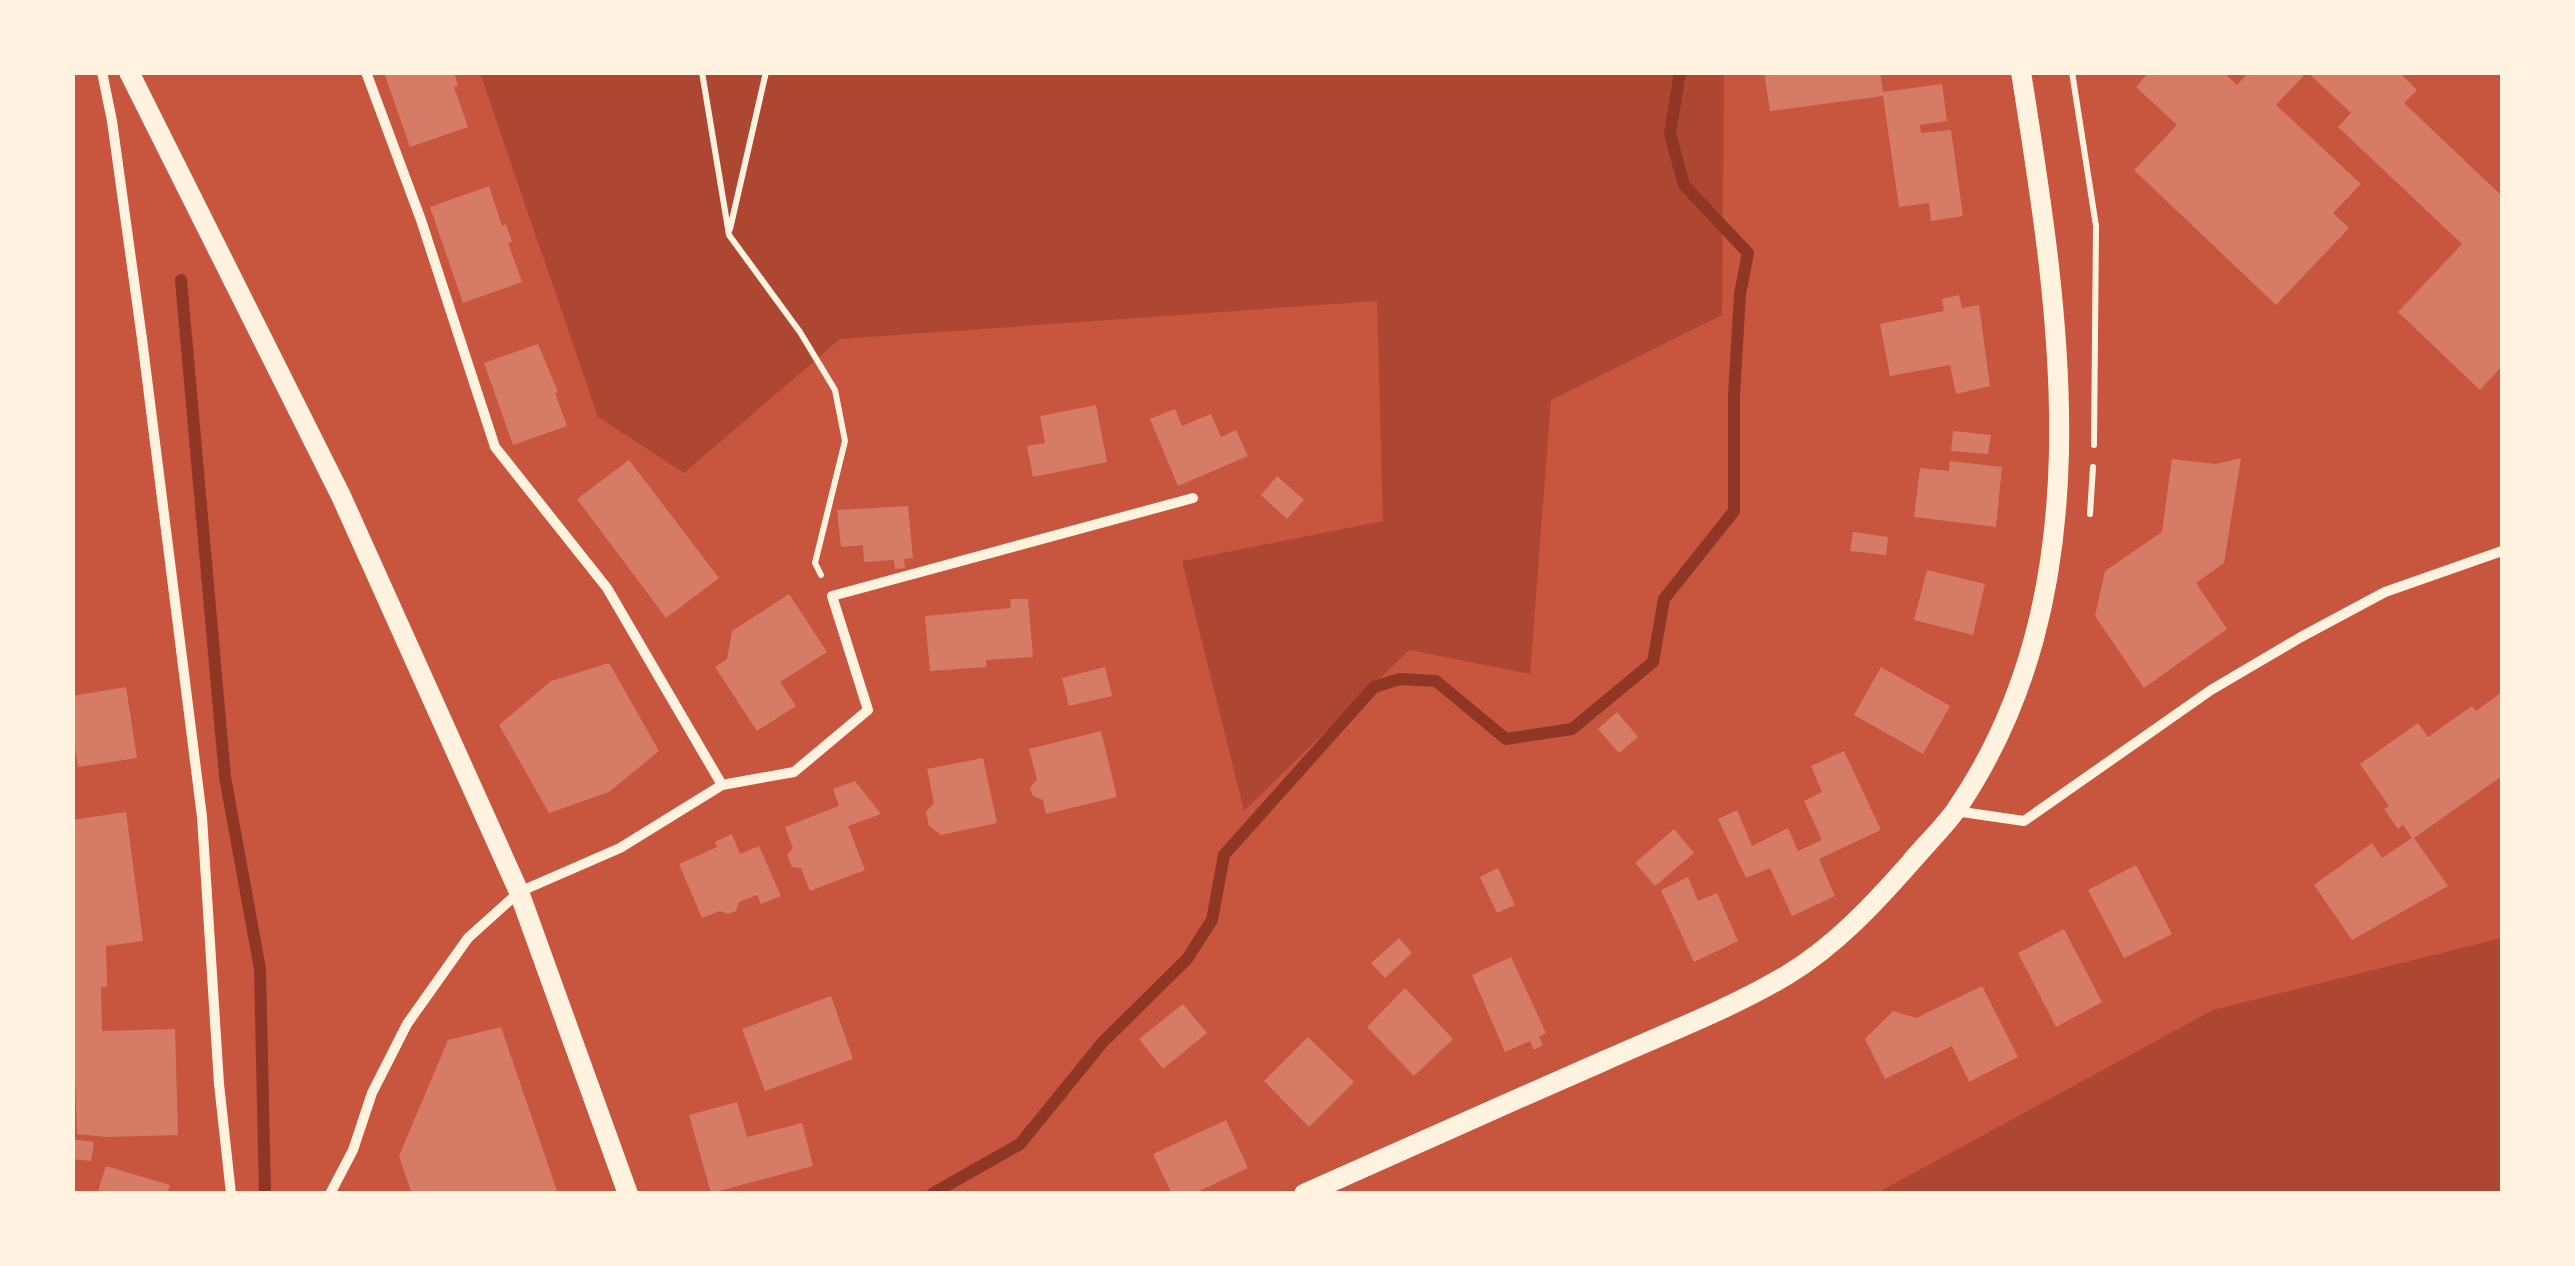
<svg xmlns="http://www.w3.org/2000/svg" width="2575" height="1266" font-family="Poppins,sans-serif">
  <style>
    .green { fill: #ae4732 }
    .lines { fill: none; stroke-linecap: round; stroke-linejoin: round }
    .stream { stroke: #8f3625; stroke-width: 12 }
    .building { fill: #d67c66 }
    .path { stroke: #fff3e0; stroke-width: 6 }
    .minor { stroke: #fff3e0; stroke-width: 10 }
    .secondary { stroke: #fff3e0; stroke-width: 20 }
  </style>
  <rect width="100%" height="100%" fill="#c8553d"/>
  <path class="green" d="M480 73H1724L1722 315 1551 400 1530 674 1409 650 1244 811 1182 561 1383 521 1377 301 840 339 684 473 598 417Z
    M2502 938V1193H1877L2213 1010Z"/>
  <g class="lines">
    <path class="stream" d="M181 280 225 777 260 969 265 1194
      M932 1194 1020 1144 1102 1043 1187 959 1212 920 1224 855 1374 687 1400 679 1436 681 1506 739 1572 729 1653 662 1664 599 1734 511V396L1740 294 1748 253 1684 185 1670 134 1680 72"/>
  </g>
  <path class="building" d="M384 72H454L458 86 454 87 468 127 410 147Z
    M1764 72H1880L1883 92 1942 84 1947 121 1920 125 1921 133 1951 130 1963 216 1931 221 1929 203 1899 207 1883 96 1770 111Z
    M2149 72H2223L2237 85 2249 72H2307L2276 105 2361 184 2333 213 2349 228 2276 305 2134 170 2177 125 2136 87Z
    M2307 72H2399L2417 90 2404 103 2502 196V366L2480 390 2398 312 2462 244 2338 127 2351 113Z
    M489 186 502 226 506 224 512 242 508 243 522 282 463 303 430 207Z
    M1959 295 1962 308 1979 305 1990 386 1956 394 1950 365 1890 376 1880 324 1944 311 1942 299Z
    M538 344 558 392 555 393 567 426 513 445 484 363Z
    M1096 405 1107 462 1033 477 1027 446 1045 443 1040 416Z
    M1175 409 1182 426 1211 414 1221 437 1236 430 1248 456 1178 486 1150 419Z
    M1953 431 1991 435 1988 454 1951 451Z
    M2241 458 2224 563 2196 583 2227 629 2144 688 2095 616 2105 571 2162 532 2172 459 2216 464Z
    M629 460 719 578 666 618 577 499Z
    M1950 461 2002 467 1996 527 1914 517 1920 468 1949 471Z
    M1277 476 1304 500 1287 519 1261 495Z
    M908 506 913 558 904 559 905 568 895 569 894 560 864 562 863 545 841 547 837 510Z
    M1853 532 1888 537 1886 555 1850 551Z
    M1927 570 1985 584 1973 635 1914 620Z
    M789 594 827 652 780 682 796 706 757 731 715 667 727 659 732 631Z
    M1010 599H1028L1033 657 986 660V667L930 671 925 616 1011 608Z
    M609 663 659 751 609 792 549 813 499 725 551 681Z
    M1105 667 1112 696 1069 706 1062 678Z
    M1881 667 1950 706 1923 754 1854 715Z
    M126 687 137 758 78 767 72 730V696Z
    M2502 692V776L2414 838 2448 886 2352 940 2314 885 2372 843 2382 858 2412 838 2403 825 2398 829 2384 809 2389 806 2360 764 2418 723 2428 737 2472 706 2476 711Z
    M1617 712 1638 737 1619 753 1598 729Z
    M1101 731 1117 797 1046 814 1043 800 1033 796 1030 788 1037 779 1029 749Z
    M1844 751 1881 830 1819 859 1835 896 1792 916 1770 868 1746 878 1718 819 1737 810 1752 846 1788 828 1798 851 1822 840 1804 801 1822 792 1811 766Z
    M983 758 997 823 941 835 929 826 926 812 934 803 927 769Z
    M855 781 881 814 848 826 865 870 810 891 801 868 792 867 787 855 793 848 785 827 839 806 833 789Z
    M126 812 143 941 106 946 107 987H101L102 1031 175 1029 178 1135 106 1137 77 1134 72 992V820Z
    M1674 829 1694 853 1655 886 1635 863Z
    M732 834 740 854 759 846 781 896 761 904 757 895 739 902 736 911 728 914 720 911 702 918 679 864 717 847 715 842Z
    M2136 865 2172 934 2124 958 2088 890Z
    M1498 868 1515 905 1497 913 1480 877Z
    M1688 877 1698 901 1717 893 1738 941 1694 962 1661 890Z
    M2064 929 2102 1002 2056 1027 2018 953Z
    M1399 938 1412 953 1385 978 1371 963Z
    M1511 957 1546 1033 1539 1037 1543 1045 1534 1050 1530 1041 1505 1052 1472 975Z
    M1982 986 2018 1057 1969 1082 1952 1046 1885 1079 1865 1039 1893 1011 1916 1018Z
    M1405 988 1453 1039 1414 1076 1367 1027Z
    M831 996 853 1059 765 1091 742 1029Z
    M1183 1004 1207 1033 1163 1069 1139 1039Z
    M501 1027 558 1194H412L399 1156 448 1040Z
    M1308 1037 1354 1082 1309 1127 1264 1081Z
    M737 1102 747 1137 802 1123 813 1166 711 1193 689 1115Z
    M1226 1120 1248 1168 1193 1194H1172L1153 1154Z
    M72 1139 94 1142 91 1161 72 1159Z
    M106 1166 170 1185 167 1194H97Z"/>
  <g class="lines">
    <path class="path" d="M702 72 729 235 800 332 835 390 845 441 815 563 821 575
      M2072 72 2096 226 2094 445
      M730 229 766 72
      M2090 514 2093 467"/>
    <path class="minor" d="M102 72 112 121 142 339 202 817 219 1084 231 1194
      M366 72 421 220 495 447 607 588 722 785
      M1955 811 2024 821 2211 690 2301 637 2385 592 2502 551
      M330 1194 353 1150 372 1093 407 1024 468 938 519 892 620 848 722 785 794 772 868 710 832 596 1193 498"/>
    <path class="secondary" d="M129 72 341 496 519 892 628 1194
      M1304 1194C1405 1149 1505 1104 1606 1060 1666 1033 1730 1009 1787 975 1835 946 1874 904 1911 862 1925 845 1943 828 1956 810 2105 591 2060 317 2021 72"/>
  </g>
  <rect width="2575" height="1266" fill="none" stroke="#fff3e0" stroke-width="150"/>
</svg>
